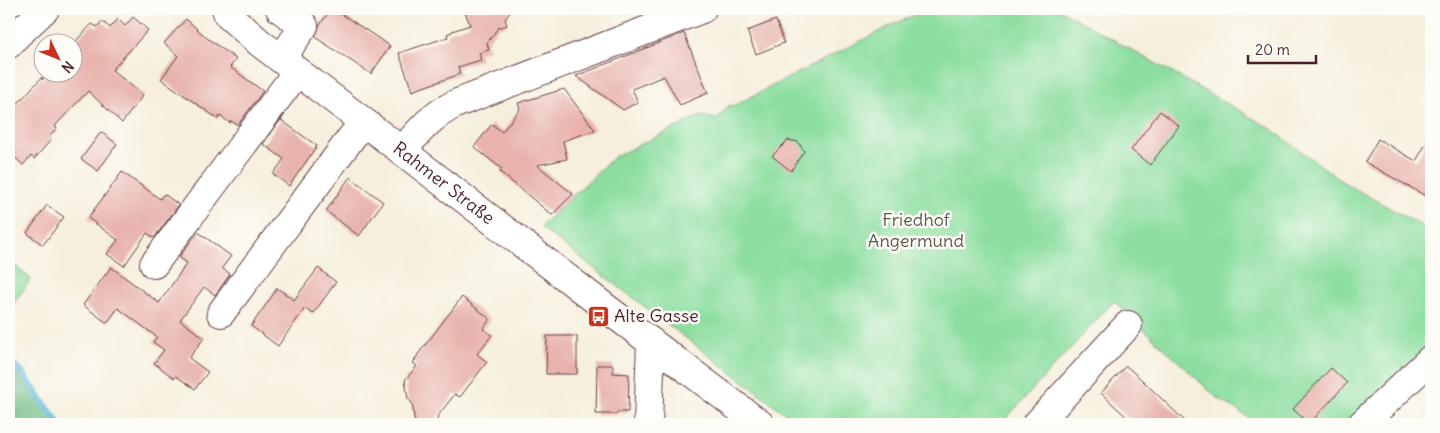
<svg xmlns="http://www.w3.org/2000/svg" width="1440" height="433" font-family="Delius,sans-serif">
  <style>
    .green { fill: #8bde9f; stroke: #6a7e65 }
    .forest { fill: #70bd86; stroke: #5d6e58 }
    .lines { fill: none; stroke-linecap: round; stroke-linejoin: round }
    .stream { stroke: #58b7d6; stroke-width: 7 }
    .building { fill: #e8b3ad }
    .minor-casing { stroke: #643e46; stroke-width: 30 }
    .major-casing { stroke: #643e46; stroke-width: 30 }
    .minor { stroke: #fff; stroke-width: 28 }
    .major { stroke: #fff; stroke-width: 28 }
    .labels { text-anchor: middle; stroke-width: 5; stroke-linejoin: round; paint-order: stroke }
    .street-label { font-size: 18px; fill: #4a1f2b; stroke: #fdfcf7 }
    .park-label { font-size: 18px; fill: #5e584e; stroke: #fdfcf7 }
    .poi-label { font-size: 18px; fill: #4a1f2b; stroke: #fdfcf7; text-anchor: start }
  </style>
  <rect width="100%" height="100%" fill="#fdfcf7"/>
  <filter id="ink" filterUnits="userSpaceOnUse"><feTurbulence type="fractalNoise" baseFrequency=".02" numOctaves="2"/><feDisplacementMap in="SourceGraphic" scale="10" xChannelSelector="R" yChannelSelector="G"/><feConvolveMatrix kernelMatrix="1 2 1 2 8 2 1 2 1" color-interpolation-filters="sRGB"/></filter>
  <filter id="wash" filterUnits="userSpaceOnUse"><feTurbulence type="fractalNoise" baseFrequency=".0096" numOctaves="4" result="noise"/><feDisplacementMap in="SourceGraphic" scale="20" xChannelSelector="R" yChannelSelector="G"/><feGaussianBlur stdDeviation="1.12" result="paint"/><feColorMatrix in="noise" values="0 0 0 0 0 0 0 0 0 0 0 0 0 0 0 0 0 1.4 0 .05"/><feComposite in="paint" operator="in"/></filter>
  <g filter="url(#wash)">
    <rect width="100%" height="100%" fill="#f6efdd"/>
    <path class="green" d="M928 9H1059L1270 128 1343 182 1431 231V350L1356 424H1259L1216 397 1114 301 1001 424H799L540 227 614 157 700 116 717 119 728 106 735 105 892 25Z
      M9 261 31 279 9 310Z"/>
    <path class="forest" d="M9 364 19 369 58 424H9Z"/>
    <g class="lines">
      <path class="stream" d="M9 363 19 369 59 424"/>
    </g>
    <g id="blocks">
      <path class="building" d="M331 9H334L390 46 371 74 315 37 319 26Z
        M464 9H511L505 20 507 25 498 28 487 43 489 50 479 53 481 60 458 67 460 74 412 91 399 53 448 37 447 34 452 32V31L470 25Z
        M133 17 148 30 112 70 143 95 122 123 88 91 55 126 57 128 49 137 51 140 34 159 31 156 23 165 9 152V113L42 77V80L49 72H72V45L92 24 97 27 102 21 110 28 118 19 125 26Z
        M186 19 207 38 236 59 230 67 263 91 238 125 231 121 230 123 220 116 218 119 161 79 178 56 164 43Z
        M776 20 784 43 756 54 747 31Z
        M684 33 708 93 680 105 664 76 632 89 638 102 623 110 576 76Z
        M564 89 595 130 563 141 567 159 537 165 573 194 552 215 500 172 502 169 474 147 492 124 502 132 520 109 518 103Z
        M1160 111 1179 126 1150 165 1131 150Z
        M285 114 281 120 317 146 289 186 273 174 284 159 263 144Z
        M101 132 117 144 98 171 81 159Z
        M1431 135V199L1365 162 1378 139 1416 161Z
        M788 140 798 142 804 151 791 171 772 156Z
        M122 172 160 199 164 194 179 205 154 238 147 233 124 266 107 254 118 240 88 218Z
        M350 177 383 202 359 236 326 211Z
        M47 205 64 217 43 245 27 233Z
        M198 232 231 256 222 268 230 274 215 295 204 287 180 320 204 338 189 358 208 372 195 389 176 376 174 378 154 363 164 350 153 342 157 337 118 308 107 323 83 305 111 267 159 303 187 263 179 257Z
        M318 268 336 282 313 314 305 308 278 346 251 326 272 296 277 288 294 300Z
        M462 297 490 319 483 329 492 335 477 354 487 362 460 397 455 394 437 417 438 424H415L412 403 408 399 405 380 417 366 413 363 419 353Z
        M547 336H577V374H546Z
        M597 365H613V373L629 374 628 412H617V414H596Z
        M1126 366 1141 379 1188 424H1134L1101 393Z
        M1331 368 1347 383 1309 424 1293 409Z"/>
    </g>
  </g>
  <g filter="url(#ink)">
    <use href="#blocks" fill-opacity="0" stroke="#643e46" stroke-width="1"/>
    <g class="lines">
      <defs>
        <path id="minor" d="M280 9 304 26 281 59
          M402 151C420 130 430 117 455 104L702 9
          M154 264 297 72
          M221 313 363 122
          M648 424 651 342
          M1037 424 1128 325
          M1362 424 1431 359"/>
        <g id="major">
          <path id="s1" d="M226 9 228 15 260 43 402 151 606 308 760 424"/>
          <path d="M9 44 17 35 45 9"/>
        </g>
      </defs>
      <use href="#minor" class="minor-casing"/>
      <use href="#major" class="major-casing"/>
      <use href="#minor" class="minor"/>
      <use href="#major" class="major"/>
    </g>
  </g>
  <defs>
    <symbol id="bus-square" viewBox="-11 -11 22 22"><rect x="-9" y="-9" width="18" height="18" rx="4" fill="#c8321e" stroke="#fdfcf7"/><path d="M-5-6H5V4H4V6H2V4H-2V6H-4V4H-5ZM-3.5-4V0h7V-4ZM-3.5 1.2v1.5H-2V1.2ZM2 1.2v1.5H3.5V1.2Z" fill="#fff"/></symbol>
  </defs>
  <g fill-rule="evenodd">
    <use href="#bus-square" x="586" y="304" width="25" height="25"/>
  </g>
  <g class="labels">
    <g class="street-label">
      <text dy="6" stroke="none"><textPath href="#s1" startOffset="280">Rahmer Straße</textPath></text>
    </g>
    <g class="park-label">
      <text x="916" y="226">Friedhof<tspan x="916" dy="21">Angermund</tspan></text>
    </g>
    <g class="poi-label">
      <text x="614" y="322">Alte Gasse</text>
    </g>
  </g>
  <rect width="1440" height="433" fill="none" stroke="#fdfcf7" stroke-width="30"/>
  <g transform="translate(58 58) rotate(133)"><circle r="24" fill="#fdfcf7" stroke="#b5a4a5"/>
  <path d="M0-4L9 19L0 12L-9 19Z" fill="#c8321e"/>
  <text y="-8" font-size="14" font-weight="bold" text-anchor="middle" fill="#4a1f2b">N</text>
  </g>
  <path d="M1248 55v8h68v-8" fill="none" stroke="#4a1f2b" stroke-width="2.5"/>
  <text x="1255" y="55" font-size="15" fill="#4a1f2b" stroke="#fdfcf7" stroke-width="4" paint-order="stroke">20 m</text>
</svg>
